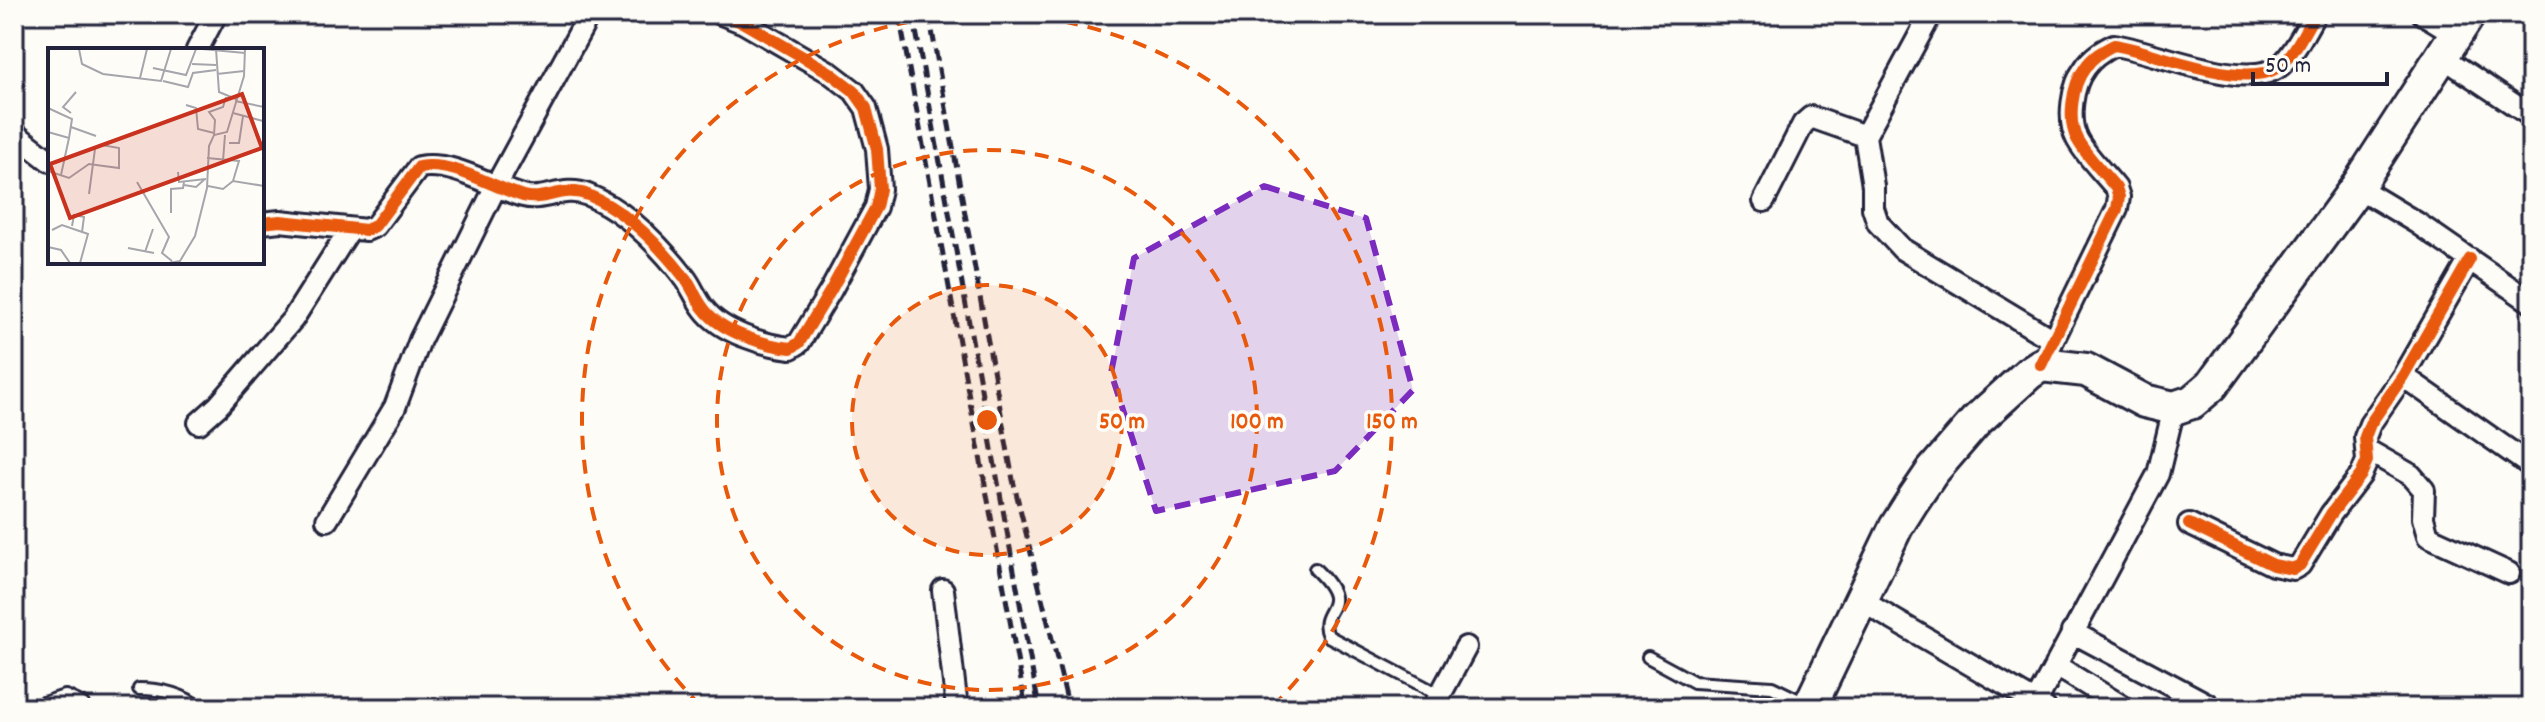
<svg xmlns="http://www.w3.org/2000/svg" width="2545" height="722" font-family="Dekko,sans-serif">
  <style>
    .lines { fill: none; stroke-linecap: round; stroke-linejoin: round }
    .lane-casing { stroke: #22223b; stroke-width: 16 }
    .street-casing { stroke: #22223b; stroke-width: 26 }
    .primary-casing { stroke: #22223b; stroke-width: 38 }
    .lane { stroke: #fdfcf7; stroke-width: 10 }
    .street { stroke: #fdfcf7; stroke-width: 20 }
    .primary { stroke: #fdfcf7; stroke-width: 32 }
    .rail { stroke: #22223b; stroke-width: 5; stroke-dasharray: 12 6; stroke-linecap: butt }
    .cycleway-casing { stroke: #fdfcf7; stroke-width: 17 }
    .cycleway { stroke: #e8590c; stroke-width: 12 }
    .marked { fill: #7b2cbf; fill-opacity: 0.2; stroke: #7b2cbf; stroke-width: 6; stroke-dasharray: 16 10; stroke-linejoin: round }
    .ring { fill: none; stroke: #e8590c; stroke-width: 4; stroke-dasharray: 14 10 }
    .inset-road { fill: none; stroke: #a5a5ac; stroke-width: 2 }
    .view { fill: #c8321e; fill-opacity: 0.15; stroke: #c8321e; stroke-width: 4 }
    .inset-edge { fill: none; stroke: #22223b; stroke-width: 4 }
    .centre { fill: #e8590c; stroke: #fdfcf7; stroke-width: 4 }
    .ring-label { font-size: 24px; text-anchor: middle; font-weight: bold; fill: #e8590c; stroke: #fdfcf7; stroke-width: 7; stroke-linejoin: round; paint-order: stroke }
  </style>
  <rect width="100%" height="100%" fill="#fdfcf7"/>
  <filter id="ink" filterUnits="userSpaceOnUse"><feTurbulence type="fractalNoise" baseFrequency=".0125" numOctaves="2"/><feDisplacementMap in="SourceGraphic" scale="16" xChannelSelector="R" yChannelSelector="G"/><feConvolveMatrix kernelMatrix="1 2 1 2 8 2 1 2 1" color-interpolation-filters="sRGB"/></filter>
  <g filter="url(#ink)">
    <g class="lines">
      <defs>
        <path id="lane" d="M1315 569C1357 610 1315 607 1328 636L1440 695
          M1648 657 1694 682 1772 687 1807 704
          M139 689C161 689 183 694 200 708"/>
        <path id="street" d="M1931 14 1865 136 1873 186V208L1878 223 1902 249 2053 340
          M2423 14 2456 34
          M197 50 216 14
          M2441 56 2531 116
          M14 133 50 161
          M2357 187 2417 223 2531 302
          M1764 201 1803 124 1811 117 1865 136
          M262 223 280 221 366 230 375 226 419 167C454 161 489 186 523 196 545 202 563 185 588 195 625 210 660 246 685 278 692 287 696 299 704 309 721 332 763 345 791 348L799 343 831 290 876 207 880 189 877 149 866 108 854 91 829 72 744 23 721 14
          M2041 365 2117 209 2119 197 2116 188C2104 173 2086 156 2077 139 2067 120 2072 85 2085 68 2092 57 2102 51 2114 45 2155 51 2248 93 2281 65 2295 53 2305 30 2315 14
          M2403 376 2527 463
          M199 423 218 406 293 319 350 229
          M2367 450 2411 475 2424 490 2423 518 2428 536 2509 573
          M327 520 395 407 420 340 496 186 584 24
          M2189 524 2273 565 2293 569 2300 565 2331 514 2361 475 2367 461 2365 437 2370 424 2403 376 2470 259
          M943 590 957 708
          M1860 600 2045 708
          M2072 632 2207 704
          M2055 665 2125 708
          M2036 702 2158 474 2174 408
          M44 708 65 701 80 708
          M1433 708 1466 647"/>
        <path id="primary" d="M1809 708 1896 527 1913 500 1932 472 1976 421 2029 373 2041 365 2086 370 2144 401 2174 408 2192 402 2212 385 2357 187 2469 14"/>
      </defs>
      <use href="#lane" class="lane-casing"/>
      <use href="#street" class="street-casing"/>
      <use href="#primary" class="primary-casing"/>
      <use href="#lane" class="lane"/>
      <use href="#street" class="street"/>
      <use href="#primary" class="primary"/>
      <path class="rail" d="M899 14 1026 708
        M913 14 1039 708
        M929 14 1013 480 1069 708"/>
      <defs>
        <path id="cycleway" d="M262 223 280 221 366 230 375 226 419 167C454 161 489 186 523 196 545 202 563 185 588 195 625 210 660 246 685 278 692 287 696 299 704 309 721 332 763 345 791 348L799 343 831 290 876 207 880 189 877 149 866 108 854 91 829 72 744 23 721 14
          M2041 365 2117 209 2119 197 2116 188C2104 173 2086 156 2077 139 2067 120 2072 85 2085 68 2092 57 2102 51 2114 45 2155 51 2248 93 2281 65 2295 53 2305 30 2315 14
          M2189 524 2273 565 2293 569 2300 565 2331 514 2361 475 2367 461 2365 437 2370 424 2403 376 2470 259"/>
      </defs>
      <use href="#cycleway" class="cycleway-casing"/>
      <use href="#cycleway" class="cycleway"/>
    </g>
  </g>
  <path class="marked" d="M1264 186 1366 218 1413 390 1335 471 1156 511 1111 373 1134 258Z"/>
  <circle cx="987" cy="420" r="135" fill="#e8590c" fill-opacity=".12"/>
  <g class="ring">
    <circle cx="987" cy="420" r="135"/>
    <circle cx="987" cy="420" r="270"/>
    <path d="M701 706A405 405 0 1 1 1273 706"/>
  </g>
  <g transform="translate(48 48)">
    <rect width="216" height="216" fill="#fdfcf7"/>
    <path class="inset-road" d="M31 1 34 16 55 26 113 33 123 1M154 1 197 5M168 1 171 44 188 51M144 16 168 17M105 20 138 27 148 1M169 26 196 23M92 30 99 1M115 33 140 39 145 25 168 22M187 53 216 59M138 57 148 60 150 81 166 85M0 60 24 71 21 90 0 84M23 65 15 59 28 44M185 65 215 73 216 79M23 79 48 88M166 87 167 72 161 64 175 59 178 49M181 95H191L195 68M159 110 191 113 185 133M175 113 177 87M0 123 21 130 41 116 71 120V100L54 97M130 124 131 134 158 131M13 127 21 90M89 134 121 189 114 205 124 213M136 137 148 139 157 131M160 138 175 141 185 133 216 138M41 146 47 101M123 165V141L135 140 136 134M24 178 26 167 36 169 34 184M4 182 14 177 40 186 32 215M0 199 13 202 22 215M80 200 106 205M97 204 105 181M121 215 132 213 147 188 159 140 161 98 166 87 179 84 196 28 197 1"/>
    <path class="view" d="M194 46 214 100 22 170 2 116Z"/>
    <rect width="216" height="216" class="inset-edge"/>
  </g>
  <circle cx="987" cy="420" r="12" class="centre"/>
  <g class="ring-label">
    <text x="1122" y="428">50 m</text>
    <text x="1257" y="428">100 m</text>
    <text x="1392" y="428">150 m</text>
  </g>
  <rect width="2545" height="722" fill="none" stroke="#fdfcf7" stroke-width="48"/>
  <rect x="24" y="24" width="2497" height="674" fill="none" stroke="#22223b" stroke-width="3" filter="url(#ink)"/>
  <path d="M2253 72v12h134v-12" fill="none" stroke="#22223b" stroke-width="4"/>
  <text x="2265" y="72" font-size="24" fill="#22223b" stroke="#fdfcf7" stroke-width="6" paint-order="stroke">50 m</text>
</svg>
